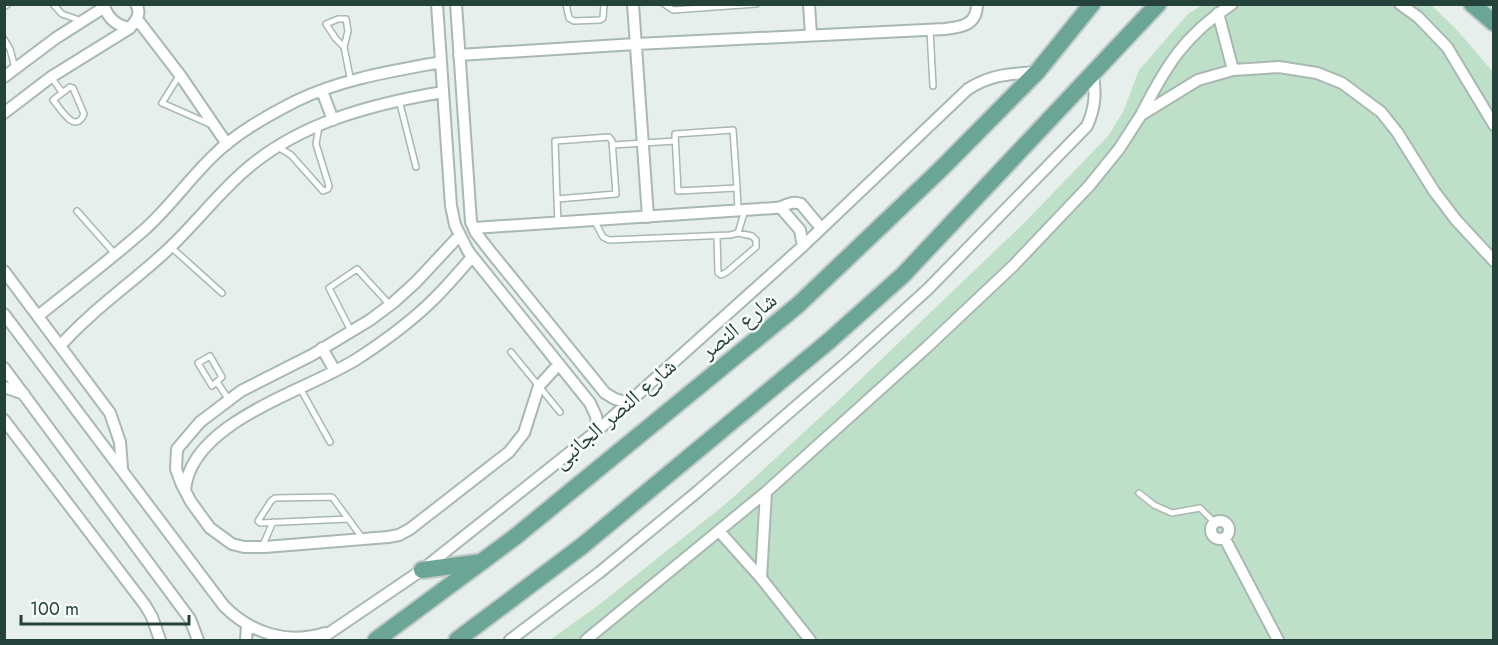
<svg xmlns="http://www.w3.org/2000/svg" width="1498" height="645" font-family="Jost,'Noto Naskh Arabic',sans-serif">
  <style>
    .green { fill: #bfe0c8 }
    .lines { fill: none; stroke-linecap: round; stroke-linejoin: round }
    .lane-casing { stroke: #a8b8b2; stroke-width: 8 }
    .street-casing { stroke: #a8b8b2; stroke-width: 14 }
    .primary-casing { stroke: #c2cac8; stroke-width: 20 }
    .lane { stroke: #fff; stroke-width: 5 }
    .street { stroke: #fff; stroke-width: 10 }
    .primary { stroke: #6aa596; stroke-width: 16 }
    .labels { text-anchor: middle; stroke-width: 5; stroke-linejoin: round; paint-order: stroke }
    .street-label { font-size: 22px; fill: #24423a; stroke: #f7fbf9 }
  </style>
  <rect width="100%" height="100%" fill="#e6efeb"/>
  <path class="green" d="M1202 5H1431L1457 30 1493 72V640H550L600 604 728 502 840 399 1025 222 1108 136 1123 112 1139 70 1188 14Z"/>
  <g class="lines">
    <defs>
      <path id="lane" d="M53 4 62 14 82 21
        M566 4 569 18 574 21 600 20 603 18 604 4
        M664 4 673 10 756 4
        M4 7 8 4
        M930 30 933 86
        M4 39 10 49 15 68
        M344 47 336 39 326 24 338 19H346L348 31 344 47 351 82
        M179 76 162 103 212 125
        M51 77 62 92
        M70 87 73 88 84 114C75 135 61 109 53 100Z
        M399 100 416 167
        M733 130 737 188 678 191 675 134Z
        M609 137 612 141 616 194 557 199 555 141Z
        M613 145 675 141
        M278 147 291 155 323 191 328 189 329 186 316 144 319 126
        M737 188 738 210
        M557 199 558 222
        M77 211 115 254
        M594 220 603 237 609 240 730 235 738 233 745 210
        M717 236 718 273 721 275 727 272 756 247V240L752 236 738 233
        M171 247 222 293
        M351 331 329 288 357 269 390 305
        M511 352 560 412
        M210 356 222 377 212 386 198 363Z
        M217 382 229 400
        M300 388 330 442
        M1139 493 1154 505 1172 513 1200 508 1215 523
        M348 519 260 523 258 521 271 501 275 498 331 497 333 498 363 539
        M262 547 273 522"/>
      <path id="street" d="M437 4 451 206 455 225 468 251 590 403 596 416 598 430
        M456 4 471 222 476 233 490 251 605 393 615 399 629 403
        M633 4 648 217
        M809 4 811 35
        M1400 4 1418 17 1447 47 1494 125
        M104 6C108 18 117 26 130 28
        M1218 13 1233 70
        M137 19 180 75 227 144
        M459 55 636 44 945 29C962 27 977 25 977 4
        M4 77 56 38 100 10 105 4
        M322 91 333 120
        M4 113 51 77 130 28C136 20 142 14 136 4
        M1142 113C1167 64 1185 35 1232 4
        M780 207 800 230 803 246
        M474 228 759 209C766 208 774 209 781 207 789 204 792 201 801 204L821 228
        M459 236 416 282 394 302 370 320 312 355 241 391 200 422 177 449 176 469 182 485 191 502 210 528 232 544 244 547H265L388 537 399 535 410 529 509 452 524 433 539 386 559 364
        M4 271 110 413 120 442 122 468
        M4 314 224 606C251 633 287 645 325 633
        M38 316C74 287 110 260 144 230 169 208 189 179 213 156 236 133 267 116 296 101 341 79 393 71 441 62
        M60 346C90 312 129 285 163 254 191 229 214 198 242 173 297 123 372 104 443 92
        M322 348 335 371
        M4 368 190 619 198 640
        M4 387 24 394
        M4 420 145 605 152 617 160 640
        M185 490C191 420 311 390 360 357 386 340 413 320 435 298 448 285 460 271 472 257
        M1211 530a9 9 0 1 1 18 0a9 9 0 1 1-18 0Z
        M719 531 761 578 810 640
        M1225 539 1278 640
        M761 578 766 492
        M246 640 247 626
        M319 640 422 570 598 430 803 246 968 89C992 74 1010 74 1037 72
        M510 640 600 572 697 492 852 358 928 289 1087 126C1095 108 1096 95 1093 75
        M586 640 766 492 927 347 1013 266 1089 186 1119 149 1141 115 1198 80 1233 70 1279 67 1317 73 1342 83 1381 112 1397 132 1434 191 1456 220 1494 261"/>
      <path id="primary" d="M1472 4 1494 23
        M422 570 482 562
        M376 640 515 537 798 305 942 168 1037 72 1092 4
        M457 640 582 546 829 341 903 275 1158 4"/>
    </defs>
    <use href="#lane" class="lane-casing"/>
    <use href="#street" class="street-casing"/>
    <use href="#primary" class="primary-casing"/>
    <use href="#lane" class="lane"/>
    <use href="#street" class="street"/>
    <use href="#primary" class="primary"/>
  </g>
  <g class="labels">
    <g class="street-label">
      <text transform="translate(738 325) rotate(-39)" y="8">شارع النصر</text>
      <text transform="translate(614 413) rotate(-41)" y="8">شارع النصر الجانبى</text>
    </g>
  </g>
  <rect width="1498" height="645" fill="none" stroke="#24423a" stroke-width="12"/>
  <path d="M21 615v9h168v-9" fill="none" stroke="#24423a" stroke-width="3"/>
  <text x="30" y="615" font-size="18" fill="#24423a" stroke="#f7fbf9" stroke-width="4.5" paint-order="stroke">100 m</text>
</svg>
